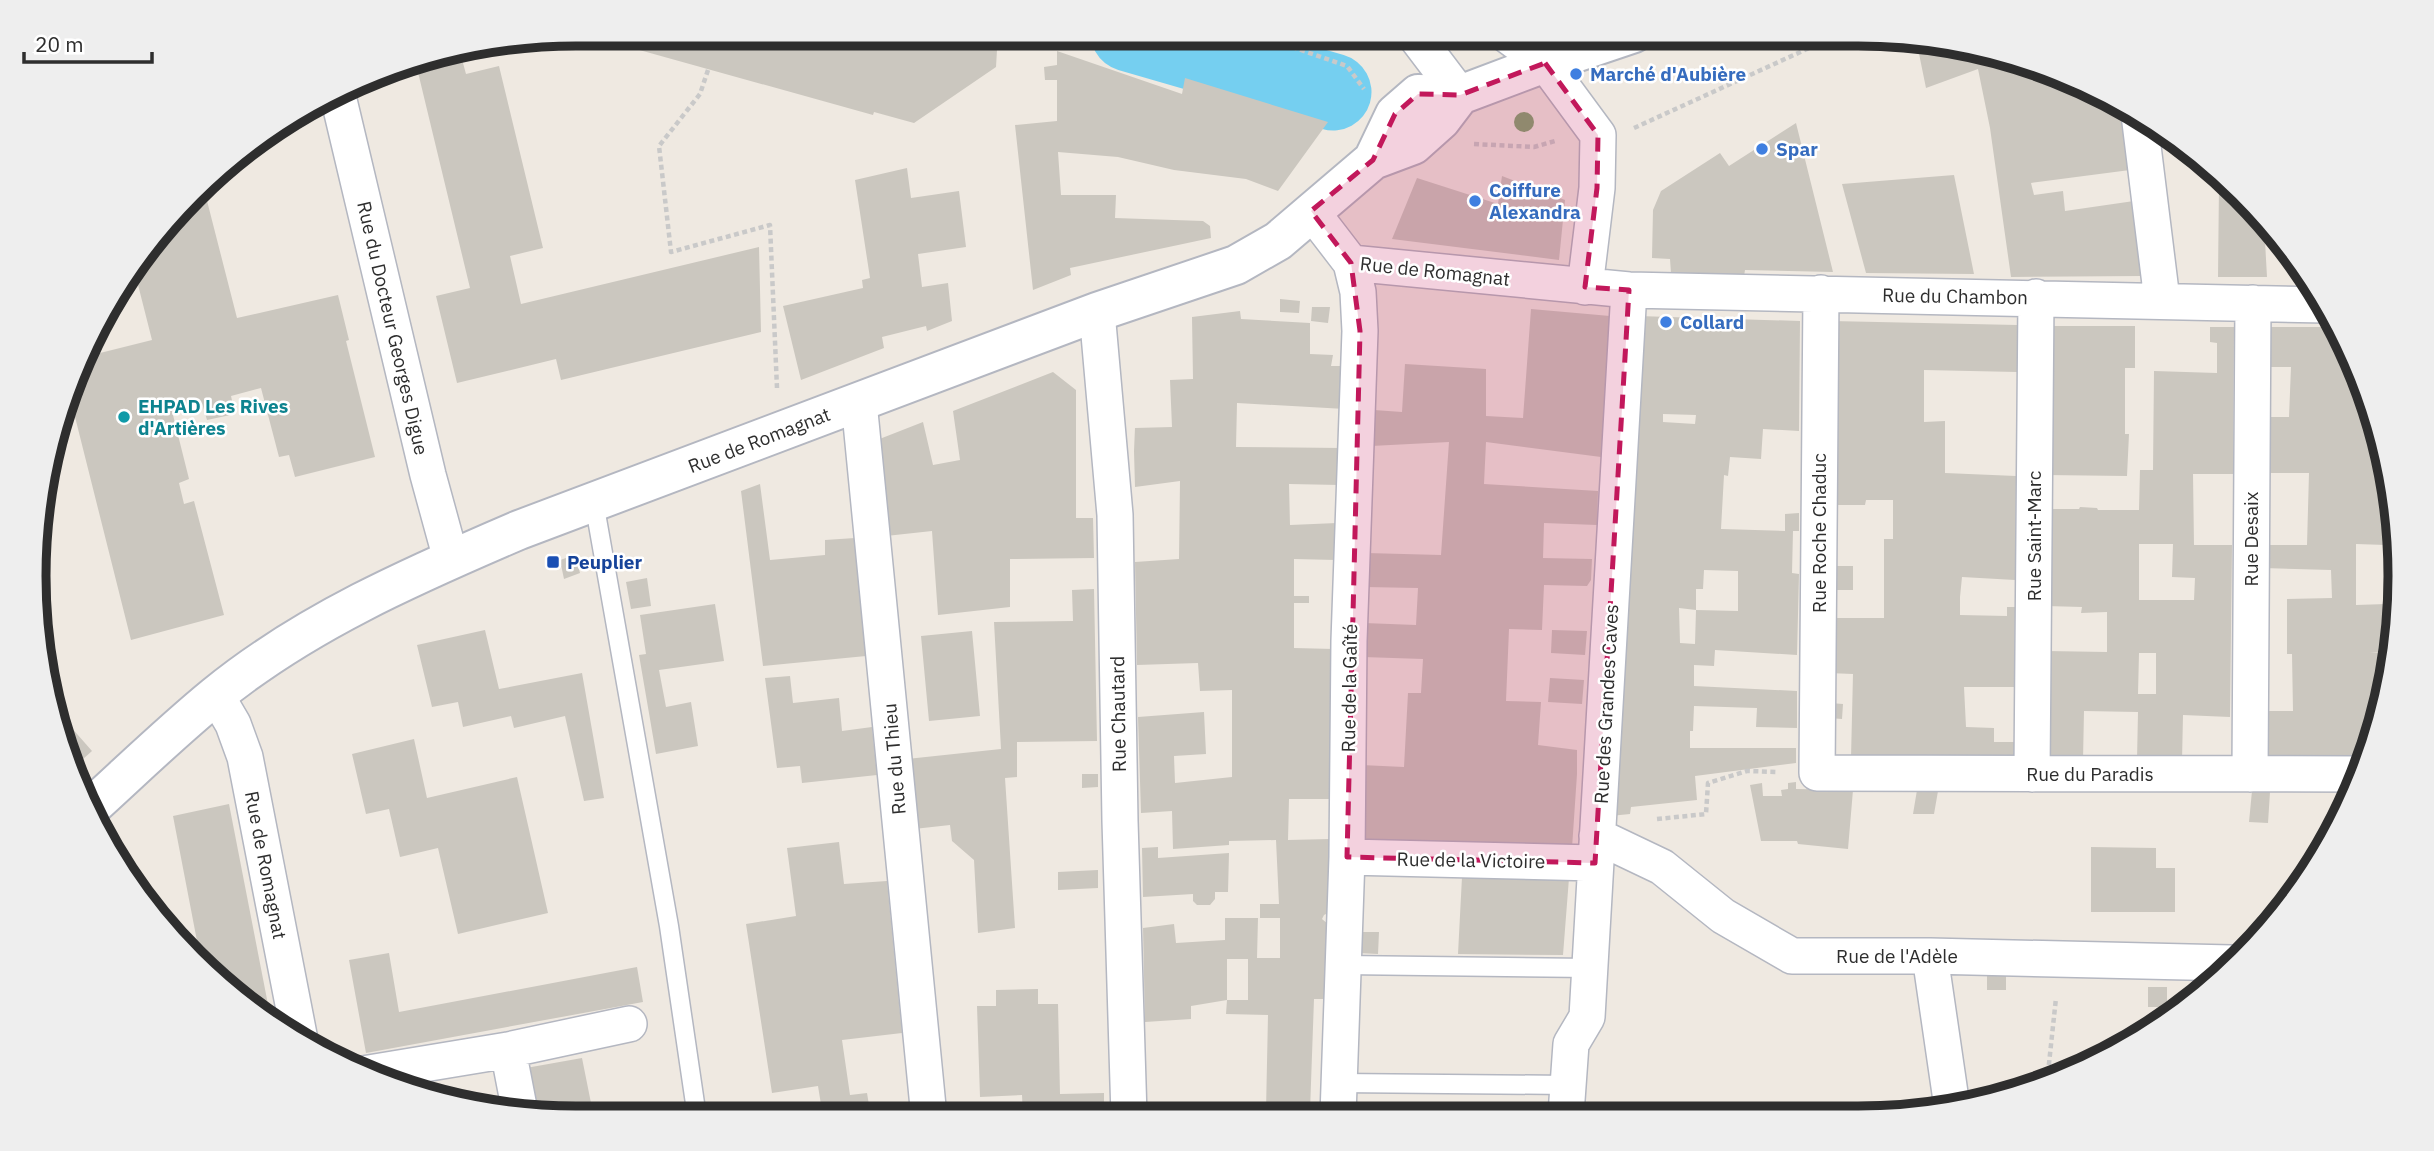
<svg xmlns="http://www.w3.org/2000/svg" width="2434" height="1151" font-family="'IBM Plex Sans',sans-serif">
  <style>
    .lines { fill: none; stroke-linecap: round; stroke-linejoin: round }
    .river { stroke: #75cff0; stroke-width: 77 }
    .building { fill: #cbc7bf; fill-rule: evenodd }
    .service-casing { stroke: #b4b7c1; stroke-width: 21 }
    .minor-casing { stroke: #b4b7c1; stroke-width: 38 }
    .secondary-casing { stroke: #b4b7c1; stroke-width: 42 }
    .path { stroke: #c9c9c9; stroke-width: 4.5; stroke-dasharray: 5 3.5; stroke-linecap: butt }
    .service { stroke: #fff; stroke-width: 18 }
    .minor { stroke: #fff; stroke-width: 35 }
    .secondary { stroke: #fff; stroke-width: 38 }
    .tree { fill: #84a574 }
    .marked { fill: #c2185b; fill-opacity: 0.2; stroke: #c2185b; stroke-width: 5; stroke-dasharray: 14 9; stroke-linejoin: round }
    .shop-dot { fill: #3f7fe0; stroke: #fff; stroke-width: 2.5 }
    .culture-dot { fill: #0f9aa8; stroke: #fff; stroke-width: 2.5 }
    .transit-dot { fill: #1a4fb4; stroke: #fff; stroke-width: 2.5 }
    .labels { text-anchor: middle; stroke-width: 5; stroke-linejoin: round; paint-order: stroke }
    .shop-label { font-size: 19px; font-weight: bold; fill: #366cbe; stroke: #fff; text-anchor: start }
    .street-label { font-size: 19px; fill: #2e2e2e; stroke: #fff }
    .culture-label { font-size: 19px; font-weight: bold; fill: #0d838f; stroke: #fff; text-anchor: start }
    .transit-label { font-size: 19px; font-weight: bold; fill: #164399; stroke: #fff; text-anchor: start }
    .rim { fill: none; stroke: #2e2e2e; stroke-width: 9 }
  </style>
  <rect width="100%" height="100%" fill="#efe9e1"/>
  <g class="lines">
    <path class="river" d="M1129 33 1333 92"/>
  </g>
  <path class="building" d="M880 33 882 39 890 33H998L996 67 914 123 874 112 873 115 582 34Z
    M1916 39 1965 44 2066 75 2069 76 2071 82 2076 80 2122 104 2130 170 2031 183 2034 195 2063 191 2065 211 2134 201 2142 276 2011 277 1990 128 1978 69 1926 88Z
    M1057 51 1182 94 1185 78 1328 122 1278 191 1246 179 1174 170 1118 157 1058 152 1061 195H1116L1115 218 1203 221 1210 226 1211 238 1070 268 1071 275 1033 290 1015 125 1057 121V80H1045L1044 67 1057 65Z
    M460 52 466 74 499 66 543 248 510 256 521 304 759 247 761 332 561 380 556 359 457 383 436 296 470 288 416 64 385 71 401 62Z
    M1796 123 1833 272 1745 270 1744 276 1671 273 1670 259 1652 258 1653 210 1661 191 1720 153 1729 166Z
    M2156 123 2160 125 2184 145 2159 147Z
    M907 168 911 198 959 191 966 247 918 254 922 287 948 283 952 321 927 331 926 326 882 337 884 348 801 380 783 306 863 288 862 280 870 278 855 180Z
    M1954 175 1974 274 1866 273 1842 184Z
    M1502 176 1565 200 1559 260 1392 239 1417 178 1498 204Z
    M2219 185H2233L2242 192 2280 238 2279 241H2265L2267 277H2218Z
    M204 189 237 318 338 295 349 340 346 341 375 457 295 477 289 455 279 457 261 388 231 396 235 414 207 420 202 403 172 411 189 479 179 483 184 504 194 501 224 615 131 640 68 389 80 358 152 340 133 265Z
    M2306 270 2310 275 2315 284H2310L2308 281Z
    M1280 299 1300 301 1299 313 1280 312Z
    M1312 307H1330L1328 323 1311 321Z
    M1531 309 1610 316 1601 457 1486 442 1484 484 1598 491 1597 525 1544 523 1543 558 1592 559 1591 580 1587 586 1544 585 1542 630 1509 629 1506 701 1541 702 1538 745 1577 750V774L1572 848 1359 847 1361 765 1404 767 1408 693H1421L1423 659 1363 657 1364 623 1416 625 1418 588 1365 587 1366 553 1441 555 1449 442 1371 446 1374 410 1402 412 1405 364 1486 369V416L1523 418Z
    M1240 311 1241 319 1310 323V354L1333 355 1331 366H1347L1345 409 1237 403 1236 447 1342 448 1340 485 1289 484 1290 525 1337 523 1336 560 1294 559V596H1309V603H1294V648L1334 649 1331 799H1289L1288 840 1330 839V842L1328 913 1324 915 1322 919 1328 924 1326 999H1314L1310 1111H1266L1268 1015 1226 1014 1227 1000H1248V959H1227V1000L1191 1006V1019L1145 1022 1143 928 1174 924 1176 943 1225 940V918H1258L1257 958H1280V918H1260V904H1279L1276 840 1229 841V845L1173 849 1172 811 1141 813 1138 717 1204 712 1206 754 1174 756 1175 783 1232 777V690L1200 691 1198 663 1137 665 1135 562 1179 559 1180 481 1135 487 1134 451 1135 428 1172 427 1170 380 1193 379 1192 317Z
    M1638 316 1800 321 1799 431 1763 429 1761 459 1730 457 1728 476 1724 475 1721 529 1785 531V514L1799 513V531H1793L1792 573 1799 574 1797 655 1715 650 1714 666 1694 665V686L1797 691V728L1756 727 1757 708 1694 706 1693 731H1690V748H1796V763L1695 776 1697 800 1631 807 1630 814 1610 816ZM1663 414 1696 415 1695 424 1663 422ZM1704 570 1738 571V611L1696 610V589H1703ZM1679 608 1696 610 1695 644 1680 643Z
    M1831 321 2017 325V372L1924 370V422L1945 421V473L2016 476 2015 580 1962 577 1960 597V615L2007 616V607H2015L2014 687H1964L1966 727 1994 728V742H2014V760L1851 758 1853 674 1828 673 1830 618H1884V539H1893V500H1866L1865 505H1830Z
    M2048 326H2135V368H2125V434H2129L2127 476 2046 475Z
    M2210 327H2234L2233 474H2193L2194 545H2232L2230 717 2183 715 2182 761 2137 760 2138 712 2084 711 2083 760H2045L2046 651 2107 652V612L2081 613 2082 607 2046 606 2047 509H2079L2080 507 2097 508 2098 510H2139L2140 470H2153L2154 371 2217 373V343L2210 342ZM2139 544H2173L2172 577 2195 578 2194 600H2139ZM2139 653H2156V694H2138Z
    M2265 327H2337L2360 368 2390 470 2401 576 2398 605 2386 604V545L2356 544V605L2386 604 2387 651 2370 653 2393 652 2390 682 2366 761H2262V711H2293L2292 654H2287V599L2332 598 2331 570 2263 568V545H2307L2309 473H2266L2265 417H2289L2291 367H2265Z
    M1053 372 1076 390V518H1093L1094 558 1010 559V607L938 615 932 531 886 536 877 440 923 422 933 465 960 460 953 411Z
    M760 484 770 560 825 555V540L855 538 866 656 763 666 741 491Z
    M575 555 580 573 564 579 560 560Z
    M1830 566H1853V590H1830Z
    M647 578 651 606 631 609 626 582Z
    M1094 589 1097 741 1017 742V777L1005 778 1015 928 978 933 974 860 952 841 950 825 914 829 907 759 1001 749 994 622 1073 621 1072 590Z
    M715 604 724 661 659 670 666 707 691 702 698 746 656 754 639 655 646 654 640 615Z
    M485 630 499 689 582 673 604 798 584 801 565 716 514 728 511 716 463 727 458 702 432 707 417 645Z
    M1552 630 1587 631 1585 655 1551 653Z
    M972 631 980 716 929 721 921 636Z
    M790 676 793 703 839 698 842 731 872 727 877 775 802 783 800 766 777 768 765 678Z
    M1550 678 1584 680 1582 704 1548 702Z
    M1830 703 1843 704 1842 719 1829 718Z
    M70 726 92 751 74 767 64 731Z
    M414 739 427 798 517 777 548 913 458 934 438 848 400 857 389 809 366 814 352 754Z
    M1082 774H1098V787L1082 788Z
    M1796 782V789L1853 790 1848 849 1798 844 1797 841H1761L1750 785 1762 783 1763 796H1782L1781 790 1788 789V783Z
    M1917 790 1938 791 1934 814H1913Z
    M2252 791 2270 792 2268 823 2249 822Z
    M229 804 272 1025 202 967 173 816Z
    M839 842 844 884 887 881 902 1033 842 1040 850 1095 867 1093 871 1117H823L818 1086 772 1093 746 924 796 916 787 848Z
    M1158 847V858L1229 853 1228 892H1215V899L1210 905H1197L1193 901V894L1143 897 1142 848Z
    M2091 847 2156 848V868H2175V912H2091Z
    M1098 870V888L1058 890V872Z
    M1462 877 1569 878 1563 955 1458 954Z
    M1356 932H1379L1378 954 1358 953Z
    M389 953 399 1012 637 967 643 1002 366 1053 349 960Z
    M1987 972 2006 973V990H1987Z
    M2148 987H2167V1007H2148Z
    M1038 989V1004H1058L1060 1094 1104 1093V1116H1092V1110L1078 1111V1116H1023L1022 1095 980 1097 977 1006H996V990Z
    M582 1058 594 1118 534 1114 526 1068Z"/>
  <g class="lines">
    <defs>
      <path id="service" d="M594 502 669 926 697 1117
        M1344 965 1590 968
        M1339 1083 1569 1085"/>
      <path id="minor" d="M1413 33 1460 95
        M1504 33 1545 63 1598 135 1597 188 1585 287
        M338 96 428 475 451 559
        M2139 114 2162 300
        M1311 211 1351 263 1629 290 2326 305
        M1821 293 1817 773 2362 774
        M1097 312 1115 515 1120 821 1129 1116
        M859 402 929 1117
        M216 695 233 724 245 757 300 1040
        M2032 774 2036 297
        M2250 774 2253 303
        M1597 836 1662 867 1723 916 1792 956H1930L2231 963
        M1347 857 1595 863
        M1930 956 1952 1107
        M508 1050 520 1112
        M363 1074 508 1050 629 1024
        M1566 1114 1571 1044 1587 1017 1629 290
        M1338 1115 1347 857 1349 641 1360 331 1358 292 1351 263"/>
      <path id="secondary" d="M1373 160 1395 114 1418 94 1460 95 1545 63 1634 33
        M88 810C130 772 171 732 215 696 304 623 414 575 519 530L1097 312 1236 265 1278 241 1373 160 1413 145 1441 120 1460 95"/>
    </defs>
    <use href="#service" class="service-casing"/>
    <use href="#minor" class="minor-casing"/>
    <use href="#secondary" class="secondary-casing"/>
    <path class="path" d="M1252 33 1347 66 1364 89
      M708 70 700 94 659 146 671 252 770 225 777 388
      M1634 128 1842 33
      M1474 144 1534 147 1555 141
      M1657 819 1706 814 1708 783 1747 771 1778 772
      M2047 1082 2056 998"/>
    <use href="#service" class="service"/>
    <use href="#minor" class="minor"/>
    <use href="#secondary" class="secondary"/>
  </g>
  <circle class="tree" cx="1524" cy="122" r="10"/>
  <path class="marked" d="M1545 63 1598 135 1597 188 1585 287 1629 290 1595 863 1347 857 1360 331 1351 263 1311 211 1373 160 1395 114 1418 94 1460 95Z"/>
  <g class="shop-dot">
    <circle cx="1576" cy="74" r="7"/>
    <circle cx="1762" cy="149" r="7"/>
    <circle cx="1475" cy="201" r="7"/>
    <circle cx="1666" cy="322" r="7"/>
  </g>
  <circle class="culture-dot" cx="124" cy="417" r="7"/>
  <rect class="transit-dot" x="546" y="555" width="14" height="14" rx="3.5"/>
  <g class="labels">
    <g class="shop-label">
      <text x="1590" y="81">Marché d'Aubière</text>
      <text x="1776" y="156">Spar</text>
      <text x="1489" y="197">Coiffure<tspan x="1489" dy="22">Alexandra</tspan></text>
      <text x="1680" y="329">Collard</text>
    </g>
    <g class="street-label">
      <text transform="translate(1435 271) rotate(6)" y="7">Rue de Romagnat</text>
      <text transform="translate(1955 296) rotate(1)" y="7">Rue du Chambon</text>
      <text transform="translate(393 328) rotate(77)" y="7">Rue du Docteur Georges Digue</text>
      <text transform="translate(759 440) rotate(-21)" y="7">Rue de Romagnat</text>
      <text transform="translate(1819 533) rotate(-90)" y="7">Rue Roche Chaduc</text>
      <text transform="translate(2034 536) rotate(-90)" y="7">Rue Saint-Marc</text>
      <text transform="translate(2251 539) rotate(-90)" y="7">Rue Desaix</text>
      <text transform="translate(1349 688) rotate(-89)" y="7">Rue de la Gaîté</text>
      <text transform="translate(1606 704) rotate(-87)" y="7">Rue des Grandes Caves</text>
      <text transform="translate(1118 714) rotate(-91)" y="7">Rue Chautard</text>
      <text transform="translate(894 759) rotate(-95)" y="7">Rue du Thieu</text>
      <text x="2090" y="781">Rue du Paradis</text>
      <text transform="translate(1471 860) rotate(1)" y="7">Rue de la Victoire</text>
      <text transform="translate(266 865) rotate(79)" y="7">Rue de Romagnat</text>
      <text x="1897" y="963">Rue de l'Adèle</text>
    </g>
    <g class="culture-label">
      <text x="138" y="413">EHPAD Les Rives<tspan x="138" dy="22">d'Artières</tspan></text>
    </g>
    <g class="transit-label">
      <text x="567" y="569">Peuplier</text>
    </g>
  </g>
  <path d="M0 0H2434V1151H0ZM576 46H1858A530 530 0 0 1 2388 576V576A530 530 0 0 1 1858 1106H576A530 530 0 0 1 46 576V576A530 530 0 0 1 576 46Z" fill="#eee" fill-rule="evenodd"/>
  <path class="rim" d="M576 46H1858A530 530 0 0 1 2388 576V576A530 530 0 0 1 1858 1106H576A530 530 0 0 1 46 576V576A530 530 0 0 1 576 46Z"/>
  <path d="M24 52v10h128v-10" fill="none" stroke="#2e2e2e" stroke-width="3.5"/>
  <text x="35" y="52" font-size="21" fill="#2e2e2e" stroke="#ffffff" stroke-width="5" paint-order="stroke">20 m</text>
</svg>
